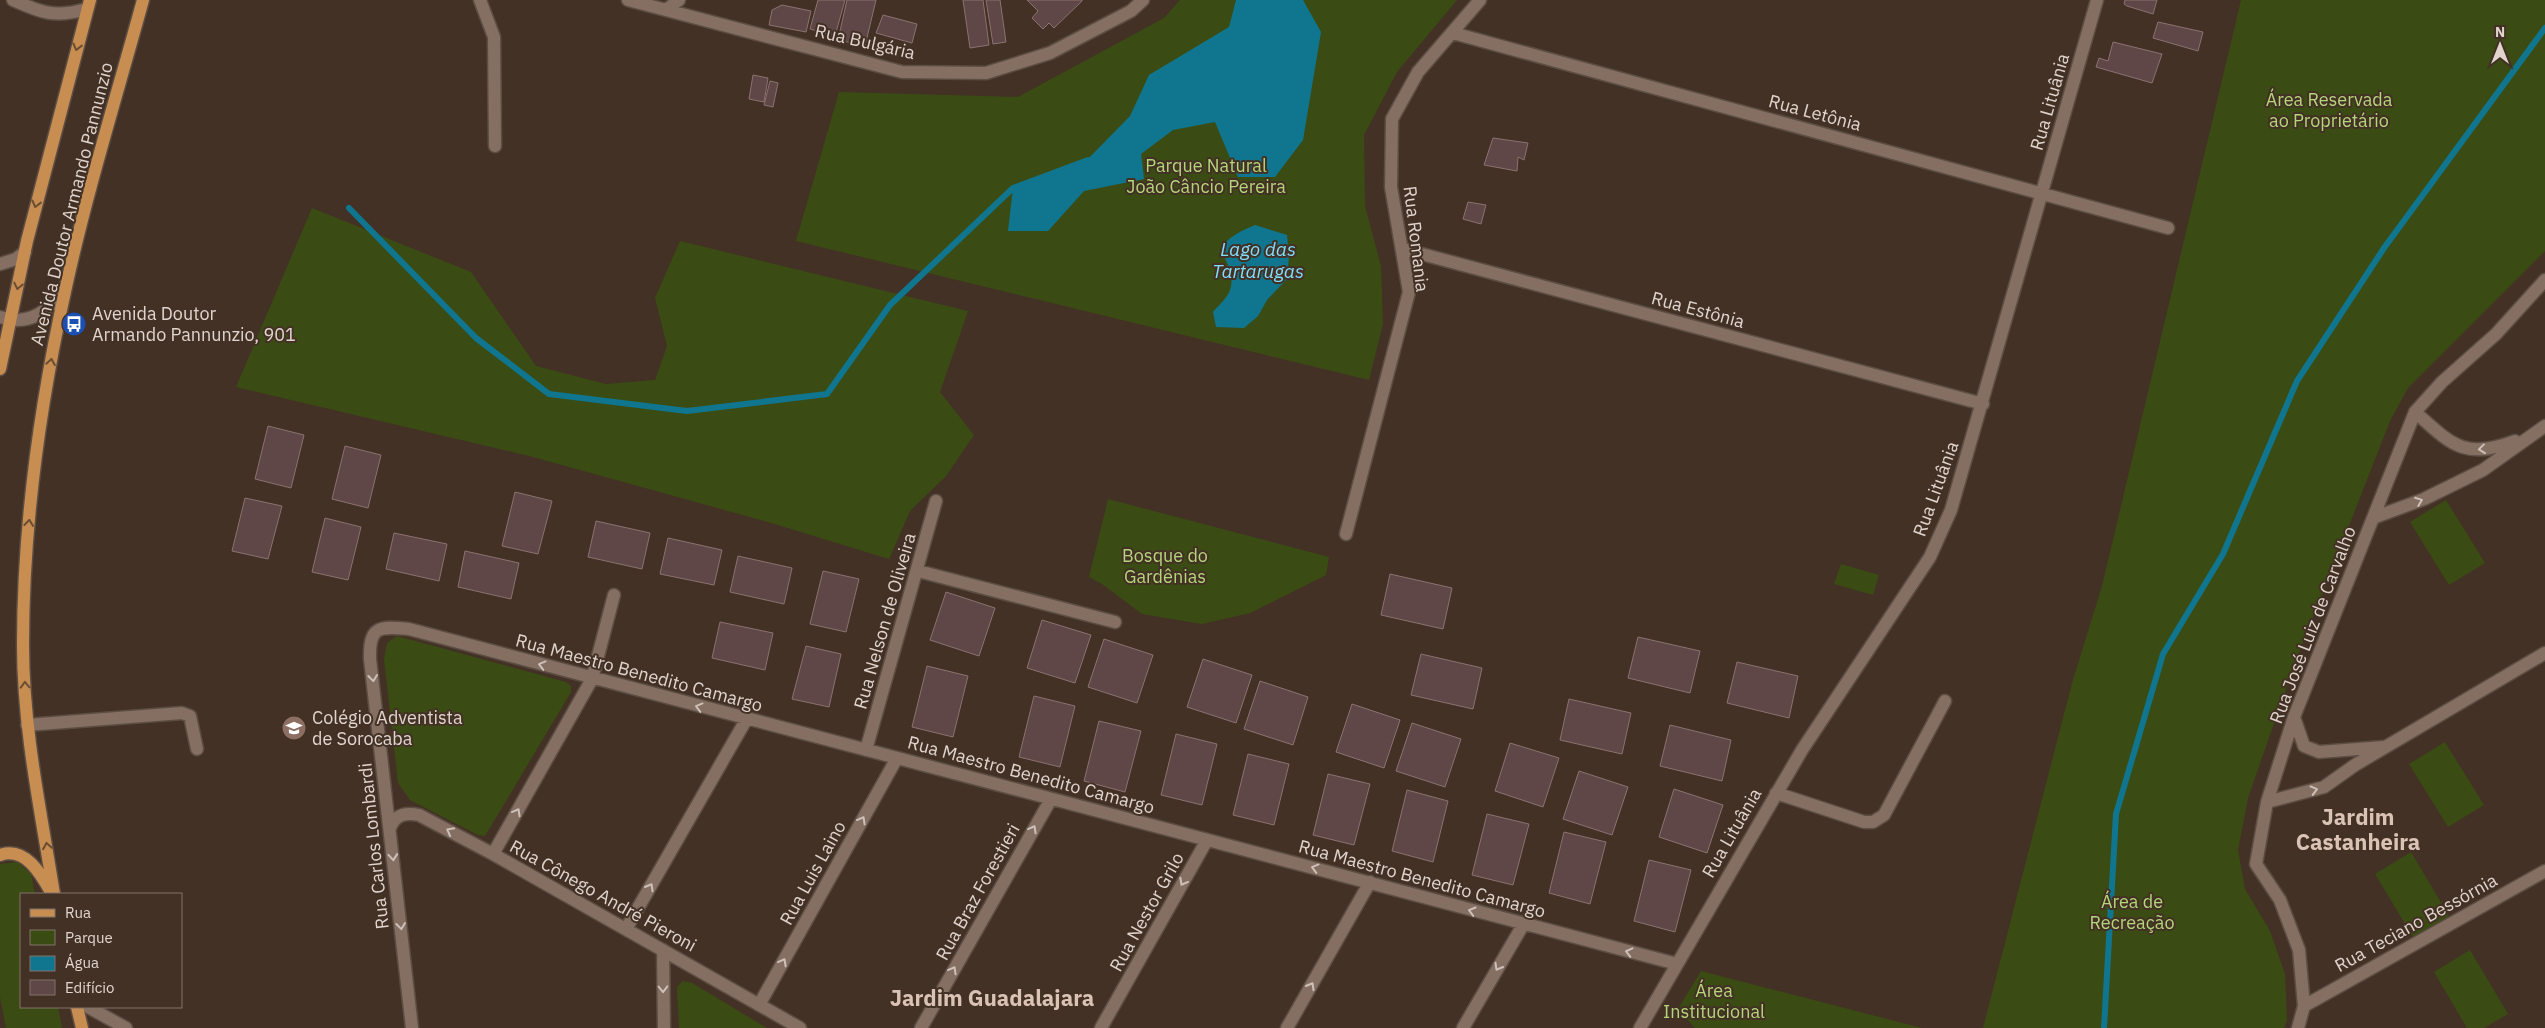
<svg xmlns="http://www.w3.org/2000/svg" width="2545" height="1028" font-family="'IBM Plex Sans',sans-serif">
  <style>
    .green { fill: #3a4c13 }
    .water { fill: #107690 }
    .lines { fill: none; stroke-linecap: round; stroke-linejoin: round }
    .stream { stroke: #107690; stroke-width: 6 }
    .building { fill: #5e4746; stroke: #8c7271 }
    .minor-casing { stroke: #5c4d43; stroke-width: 15 }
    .major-casing { stroke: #5c4d43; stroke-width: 15 }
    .minor { stroke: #846f62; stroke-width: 12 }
    .major { stroke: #c88d51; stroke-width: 12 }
    .oneway { stroke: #6b4d32 }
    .oneway2 { stroke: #cec0b8 }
    .labels { text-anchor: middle; stroke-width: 4; stroke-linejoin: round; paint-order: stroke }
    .street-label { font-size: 18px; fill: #e0d4cd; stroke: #433125 }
    .park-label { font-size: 18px; fill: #b5d57a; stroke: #433125 }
    .poi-label { font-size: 18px; fill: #e0d4cd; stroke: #433125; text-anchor: start }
    .water-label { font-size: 19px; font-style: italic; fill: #81defc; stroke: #433125 }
    .district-label { font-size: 22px; font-weight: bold; fill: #dac3b5; stroke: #433125 }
  </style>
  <rect width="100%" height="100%" fill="#433125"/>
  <path class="green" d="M1180 0H1457L1397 72 1364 135 1365 206 1381 266 1383 324 1369 380 796 241 839 92 1018 97 1164 18Z
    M2241 0H2545V251L2408 388 2390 421 2295 663 2248 798 2238 850 2245 889 2270 931 2285 974 2287 1020 2284 1028H1983L2072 683 2102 586Z
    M312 208 471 272 536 366 606 384 655 380 667 346 655 298 680 241 968 311 940 392 974 435 946 476 910 511 889 559 768 522 533 457 236 387Z
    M1108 499 1329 557 1326 575 1250 613 1202 624 1142 614 1102 584 1089 577Z
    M2446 500 2485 563 2449 585 2410 522Z
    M1841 564 1879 575 1873 595 1834 584Z
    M397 636 566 682 571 686V692L485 836 478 835 410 800 398 783 384 659 387 643Z
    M2445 742 2484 805 2448 827 2409 764Z
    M2411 852 2449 916 2413 937 2375 874Z
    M17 862 31 874 35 894H21V1007H58L62 1028H6L0 997V864Z
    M2470 950 2508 1014 2484 1028H2467L2434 972Z
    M1701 971 1922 1028H1695L1678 1009Z
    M683 981 692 983 767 1028H679L677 987Z"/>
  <path class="water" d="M1236 0H1303L1321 32 1303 140 1275 177H1238L1215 122 1173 130 1141 154 1144 179 1084 191 1048 231H1008L1013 188 1084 163 1130 116 1149 75 1229 27Z
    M1255 225 1287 235 1289 256 1287 279 1267 300 1258 316 1244 328 1216 327 1213 312C1218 306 1228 297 1230 290 1240 257 1195 250 1255 225Z"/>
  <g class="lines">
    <path class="stream" d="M349 208 476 338 549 394 687 411 827 394 890 305 1013 188 1088 160
      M2104 1028 2116 814 2163 654 2223 554 2297 381 2384 248 2545 28"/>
  </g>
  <path class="building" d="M818 0H845L835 36 810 29Z
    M847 0H876L865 46 838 40Z
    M963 0H983L989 45 970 48Z
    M986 0H1000L1006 42 993 44Z
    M1027 0H1082V1L1054 28 1049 23 1043 29 1032 18 1038 11Z
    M2125 0H2157L2153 14 2127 6 2124 4Z
    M782 5 811 11 806 32 769 25 772 10Z
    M883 15 917 24 912 43 876 33Z
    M2158 22 2203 32 2198 51 2153 38Z
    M2113 42 2162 54 2152 83 2096 67 2099 58 2108 61Z
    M753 75 768 78 764 102 749 99Z
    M770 81 778 83 773 107 764 105Z
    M1493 138 1528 143 1524 160 1518 157 1517 171 1484 165Z
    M1468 202 1486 205 1481 224 1463 219Z
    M268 426 304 435 291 488 255 479Z
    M345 446 381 455 368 508 332 499Z
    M515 492 552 501 538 554 502 546Z
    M245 498 282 506 268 559 232 551Z
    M325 518 361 527 348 580 312 572Z
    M596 521 650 533 642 569 588 557Z
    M394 533 447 544 439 581 386 569Z
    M668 538 722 550 714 585 660 574Z
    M465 551 519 563 511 599 458 587Z
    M738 556 792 568 784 604 730 592Z
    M823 571 859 579 846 632 810 624Z
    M1390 574 1452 588 1443 629 1381 615Z
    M946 592 995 608 979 656 930 640Z
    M1042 620 1091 635 1075 683 1027 668Z
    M720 622 773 633 765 670 712 658Z
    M1638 637 1700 651 1690 693 1628 678Z
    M1104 639 1153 655 1137 703 1088 687Z
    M806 646 841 654 829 707 792 699Z
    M1421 654 1482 668 1473 709 1411 695Z
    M1203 659 1252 675 1236 723 1187 707Z
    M1737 662 1798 676 1789 718 1727 703Z
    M927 666 968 676 953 737 912 727Z
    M1260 681 1308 697 1293 745 1244 729Z
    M1034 696 1075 706 1060 767 1019 757Z
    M1569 699 1631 713 1622 754 1560 740Z
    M1352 704 1400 720 1384 768 1336 752Z
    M1099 721 1141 731 1125 792 1084 781Z
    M1412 723 1461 739 1445 787 1396 771Z
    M1670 725 1731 740 1722 781 1660 766Z
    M1176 734 1217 744 1202 805 1161 795Z
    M1510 743 1559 758 1543 807 1495 791Z
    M1248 754 1289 764 1274 825 1233 815Z
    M1579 771 1628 787 1612 835 1563 819Z
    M1328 774 1370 784 1354 845 1313 835Z
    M1674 789 1723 805 1707 853 1659 837Z
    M1407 790 1448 801 1433 862 1392 851Z
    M1487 814 1529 824 1513 885 1472 875Z
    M1564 832 1606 842 1590 904 1549 893Z
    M1649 860 1691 870 1675 932 1634 921Z"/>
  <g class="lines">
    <defs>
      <path id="minor" d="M13 0C42 13 55 18 87 9
        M480 0 494 37 495 146
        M628 0 902 72 986 73 1050 53 1131 11 1143 0
        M666 10 679 0
        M1453 33 2168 228
        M1403 249 1983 404
        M0 264 16 259 25 252
        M0 317C30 327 50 310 66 287
        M2415 412C2452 445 2464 460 2515 441
        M2373 518 2424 499 2483 470 2545 426
        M1346 534 1409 292 1391 187 1392 119 1418 72 1480 0
        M918 571 1115 622
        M2294 717 2304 746 2319 752 2384 747
        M27 725 182 713 190 716 197 749
        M866 750 936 501
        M1776 793 1864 822H1873L1884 815 1945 701
        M2267 802 2324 787 2355 765 2545 653
        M390 828C395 815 405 812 419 815L493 854 800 1028
        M493 854 592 679 614 595
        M626 929 746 720
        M663 950 664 1028
        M759 1005 897 758
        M2304 1006 2545 871
        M88 1007 126 1028
        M412 1028 370 659C369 626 379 626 409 629L1677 964
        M921 1028 1051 799
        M1101 1028 1207 840
        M1287 1028 1370 882
        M1463 1028 1523 925
        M1640 1028 1802 750 1930 557 1951 510 2097 0
        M2298 1028 2304 1006 2299 950 2280 900 2256 864 2267 802 2294 717 2415 412 2442 382 2496 334 2545 280"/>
      <path id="major" d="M0 369 27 241 90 0
        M0 855C25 846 41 874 51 892
        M54 894C41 812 23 729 23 645 23 525 40 404 66 287 87 191 117 95 143 0
        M77 1007 82 1028"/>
    </defs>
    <use href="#minor" class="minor-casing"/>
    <use href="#major" class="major-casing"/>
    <use href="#minor" class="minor"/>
    <use href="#major" class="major"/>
  </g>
  <defs><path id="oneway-chevron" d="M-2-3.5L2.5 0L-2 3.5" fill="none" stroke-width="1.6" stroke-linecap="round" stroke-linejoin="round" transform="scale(1.25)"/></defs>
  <g class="oneway">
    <use href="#oneway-chevron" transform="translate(77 47) rotate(104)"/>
    <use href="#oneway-chevron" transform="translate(36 204) rotate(104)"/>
    <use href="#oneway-chevron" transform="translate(18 286) rotate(102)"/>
    <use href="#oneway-chevron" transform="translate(51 362) rotate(-81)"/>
    <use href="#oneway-chevron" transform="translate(29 523) rotate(-84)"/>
    <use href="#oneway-chevron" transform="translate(25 685) rotate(-92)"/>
    <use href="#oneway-chevron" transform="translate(47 846) rotate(-99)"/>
  </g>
  <g class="oneway2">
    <use href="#oneway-chevron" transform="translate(2482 449) rotate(173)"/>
    <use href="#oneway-chevron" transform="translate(2419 501) rotate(-21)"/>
    <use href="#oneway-chevron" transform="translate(542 665) rotate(-165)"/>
    <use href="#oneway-chevron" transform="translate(373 678) rotate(83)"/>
    <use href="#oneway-chevron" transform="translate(699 707) rotate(-165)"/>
    <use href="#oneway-chevron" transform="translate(2314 790) rotate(-15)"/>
    <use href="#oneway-chevron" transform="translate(517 812) rotate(-61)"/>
    <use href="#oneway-chevron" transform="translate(862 820) rotate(-61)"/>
    <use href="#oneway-chevron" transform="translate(1033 829) rotate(-61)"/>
    <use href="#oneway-chevron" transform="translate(450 831) rotate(-152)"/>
    <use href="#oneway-chevron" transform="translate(393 857) rotate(85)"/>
    <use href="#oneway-chevron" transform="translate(1315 868) rotate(-165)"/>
    <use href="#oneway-chevron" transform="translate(1183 882) rotate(119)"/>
    <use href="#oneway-chevron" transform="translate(650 887) rotate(-60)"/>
    <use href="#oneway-chevron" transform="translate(1472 911) rotate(-164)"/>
    <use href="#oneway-chevron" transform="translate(401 926) rotate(83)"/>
    <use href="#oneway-chevron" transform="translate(1629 952) rotate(-166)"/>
    <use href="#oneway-chevron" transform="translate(783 962) rotate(-61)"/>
    <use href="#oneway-chevron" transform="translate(1498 967) rotate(120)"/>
    <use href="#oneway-chevron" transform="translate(953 970) rotate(-61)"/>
    <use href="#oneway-chevron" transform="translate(1311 986) rotate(-60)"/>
    <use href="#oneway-chevron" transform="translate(663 989) rotate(89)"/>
  </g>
  <defs>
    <symbol id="bus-disc" viewBox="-11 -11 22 22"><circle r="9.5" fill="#1a4fb4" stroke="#433125"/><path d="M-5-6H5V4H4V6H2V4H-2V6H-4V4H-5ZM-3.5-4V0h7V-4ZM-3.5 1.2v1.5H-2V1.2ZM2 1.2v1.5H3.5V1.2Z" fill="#fff"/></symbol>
    <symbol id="school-disc" viewBox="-11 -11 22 22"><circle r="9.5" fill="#8d6e63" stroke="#433125"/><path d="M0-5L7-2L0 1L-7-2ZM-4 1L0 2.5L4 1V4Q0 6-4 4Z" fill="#fff"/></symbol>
  </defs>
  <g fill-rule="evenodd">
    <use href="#bus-disc" x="60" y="310" width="28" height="28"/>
    <use href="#school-disc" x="280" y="714" width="28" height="28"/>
  </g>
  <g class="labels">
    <g class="street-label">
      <text transform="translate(865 42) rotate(13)" y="6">Rua Bulgária</text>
      <text transform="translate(2050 102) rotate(-74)" y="6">Rua Lituânia</text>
      <text transform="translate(1815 113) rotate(15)" y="6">Rua Letônia</text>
      <text transform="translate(72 204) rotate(-76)" y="6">Avenida Doutor Armando Pannunzio</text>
      <text transform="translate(1416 239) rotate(83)" y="6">Rua Romania</text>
      <text transform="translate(1698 310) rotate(15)" y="6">Rua Estônia</text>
      <text transform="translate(1936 489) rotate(-70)" y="6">Rua Lituânia</text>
      <text transform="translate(885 621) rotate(-74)" y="6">Rua Nelson de Oliveira</text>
      <text transform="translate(2313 625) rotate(-69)" y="6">Rua José Luiz de Carvalho</text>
      <text transform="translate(639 673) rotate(15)" y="6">Rua Maestro Benedito Camargo</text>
      <text transform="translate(1031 775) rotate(15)" y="6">Rua Maestro Benedito Camargo</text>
      <text transform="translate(1732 833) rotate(-60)" y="6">Rua Lituânia</text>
      <text transform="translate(374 846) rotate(-96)" y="6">Rua Carlos Lombardi</text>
      <text transform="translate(813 873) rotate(-61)" y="6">Rua Luis Laino</text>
      <text transform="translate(1422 879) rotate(15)" y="6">Rua Maestro Benedito Camargo</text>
      <text transform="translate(978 892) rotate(-61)" y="6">Rua Braz Forestieri</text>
      <text transform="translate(603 896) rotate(29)" y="6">Rua Cônego André Pieroni</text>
      <text transform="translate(1147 912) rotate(-61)" y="6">Rua Nestor Grilo</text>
      <text transform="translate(2416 923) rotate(-29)" y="6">Rua Teciano Bessórnia</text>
    </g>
    <g class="park-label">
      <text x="2329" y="106">Área Reservada<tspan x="2329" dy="21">ao Proprietário</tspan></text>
      <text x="1206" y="172">Parque Natural<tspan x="1206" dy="21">João Câncio Pereira</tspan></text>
      <text x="1165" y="562">Bosque do<tspan x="1165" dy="21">Gardênias</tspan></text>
      <text x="2132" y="908">Área de<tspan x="2132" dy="21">Recreação</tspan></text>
      <text x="1714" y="997">Área<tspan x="1714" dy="21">Institucional</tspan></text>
    </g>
    <g class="poi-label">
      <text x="92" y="320">Avenida Doutor<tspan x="92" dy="21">Armando Pannunzio, 901</tspan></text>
      <text x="312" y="724">Colégio Adventista<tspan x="312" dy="21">de Sorocaba</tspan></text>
    </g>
    <g class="water-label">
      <text x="1258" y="256">Lago das<tspan x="1258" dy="22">Tartarugas</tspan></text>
    </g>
    <g class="district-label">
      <text x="2358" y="825">Jardim<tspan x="2358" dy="25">Castanheira</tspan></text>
      <text x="992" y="1006">Jardim Guadalajara</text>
    </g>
  </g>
  <rect x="20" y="893" width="162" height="115" fill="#433125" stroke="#827268"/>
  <rect x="30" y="909" width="25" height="8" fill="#c88d51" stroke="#827268"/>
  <text x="65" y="918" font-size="15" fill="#e0d4cd">Rua</text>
  <rect x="30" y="930" width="25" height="15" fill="#3a4c13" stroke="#827268"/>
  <text x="65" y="943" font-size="15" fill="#e0d4cd">Parque</text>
  <rect x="30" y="956" width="25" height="15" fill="#107690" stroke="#827268"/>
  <text x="65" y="968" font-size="15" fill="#e0d4cd">Água</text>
  <rect x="30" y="980" width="25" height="15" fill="#5e4746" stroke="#827268"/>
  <text x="65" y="993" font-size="15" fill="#e0d4cd">Edifício</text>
  <g transform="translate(2500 45)" stroke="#433125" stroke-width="4" paint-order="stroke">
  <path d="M0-4L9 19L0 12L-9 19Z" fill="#e0d4cd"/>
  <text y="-8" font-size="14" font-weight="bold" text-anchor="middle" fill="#e0d4cd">N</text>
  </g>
</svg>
